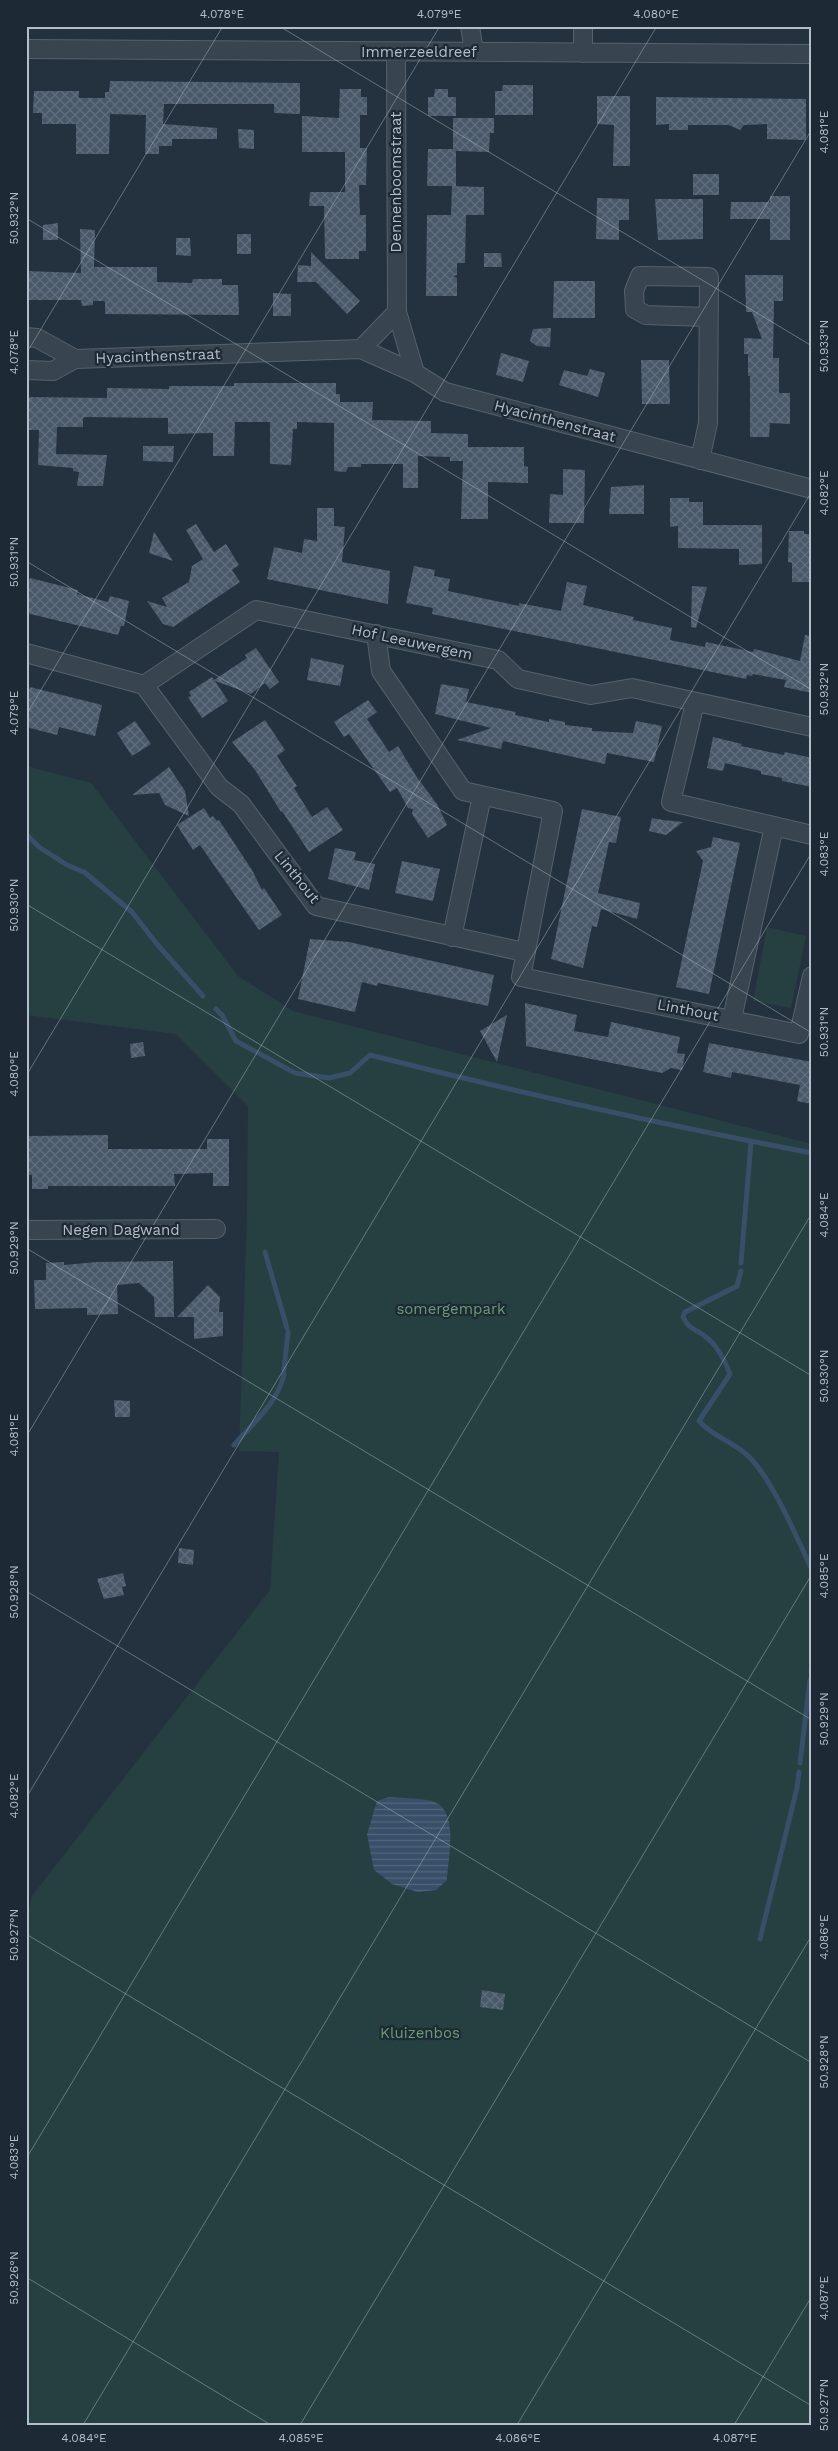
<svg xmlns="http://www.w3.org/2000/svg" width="838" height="2451" font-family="'Work Sans',sans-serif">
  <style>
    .green { fill: #264041 }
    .water { fill: url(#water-rules) }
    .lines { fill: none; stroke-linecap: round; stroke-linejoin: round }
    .stream { stroke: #374f68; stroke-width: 5 }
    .building { fill: url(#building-cross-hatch) }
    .street-casing { stroke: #56616d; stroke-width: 20 }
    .street { stroke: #384450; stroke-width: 18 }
    .ticks { fill: none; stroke: #b4beca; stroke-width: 1; stroke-opacity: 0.45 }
    .labels { text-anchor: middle; stroke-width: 4.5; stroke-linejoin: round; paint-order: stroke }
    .street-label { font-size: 15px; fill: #b4beca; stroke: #1d2935 }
    .park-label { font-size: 15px; fill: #6a9c72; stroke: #1d2935 }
    .neatline { fill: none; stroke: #b4beca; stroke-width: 2 }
    .ticks-label { font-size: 12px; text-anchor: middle; fill: #b4beca }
  </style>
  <defs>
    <pattern id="water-rules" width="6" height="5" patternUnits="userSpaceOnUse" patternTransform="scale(1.25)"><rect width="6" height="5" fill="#374f68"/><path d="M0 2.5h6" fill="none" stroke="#52677c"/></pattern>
    <pattern id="building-cross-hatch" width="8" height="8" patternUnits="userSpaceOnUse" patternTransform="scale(1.25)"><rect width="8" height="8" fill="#495969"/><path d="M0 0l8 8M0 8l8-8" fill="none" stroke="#616f7d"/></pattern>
  </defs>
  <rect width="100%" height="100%" fill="#243240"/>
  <path class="green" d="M26 766 91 783 238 976 293 1011 812 1144V2425H26V1923L32 1896 270 1590 279 1452 239 1451 247 1217 248 1106 176 1034 26 1015Z
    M767 927 806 936 791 1008 753 1001Z"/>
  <path class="water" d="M389 1797C403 1798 419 1798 432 1801 460 1809 448 1859 447 1880L436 1890 418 1892 392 1884 374 1870 367 1834 377 1801Z"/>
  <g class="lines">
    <path class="stream" d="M26 834 39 847 67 865 84 872 132 912 156 943 203 996
      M216 1009 222 1015 236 1041 295 1073 329 1078 350 1073 370 1055C516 1092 663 1125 812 1153
      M265 1252 287 1328
      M741 1263 751 1142
      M741 1271 737 1286 685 1312 683 1317C690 1331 695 1328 706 1337 718 1346 725 1361 730 1374L699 1421C712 1436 731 1441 746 1454 770 1474 798 1540 812 1570
      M284 1370 288 1332
      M234 1445C252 1424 278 1403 284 1374
      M811 1672 812 1665
      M800 1763 810 1680
      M760 1939 797 1788 799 1772"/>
  </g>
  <path class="building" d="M110 81 300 83V114L274 113V104H164L163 124 217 128V139H172V146H159V154H145L146 115 110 114 109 154H76V124H42V113H33L34 91H79V98H105V92H109Z
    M503 85H533V115H495V91H502Z
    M340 89H361V97H367V115H360V148H367L366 185H359L360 215H366V251H359V259H325L324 206H309L310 192H345V152H302V116L339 118Z
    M435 89H448V97H456V116H428V97H434Z
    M597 96H630V166H613L614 125 597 124Z
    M656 97 806 99V140L767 139V124L744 125 740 130 729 125H688V130H669V124L656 125Z
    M453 118H494V133H490L489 152 456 151V186H427L428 149H453Z
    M238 129 254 130V149L239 148Z
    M693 174H719V195H693Z
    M452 186 484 187V215H466L465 263H457V275L453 276 457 278V296H426L427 215H451Z
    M770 196H790V240H770V219H730L731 202H770Z
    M597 198 629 199V220H619V240L596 239Z
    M655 199H703V239L658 240Z
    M58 223V240H43V225Z
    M80 229 95 230 94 267H157V282L192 283 193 279H222V285H238L239 315 105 314V302L103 301H93V305L82 306 81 300H26V271L81 273Z
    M237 234H251V254H237Z
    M176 238H190L191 256 176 255Z
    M311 252 360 301 347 314 316 282H297L298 265 311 266Z
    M484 253H501L502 267H484Z
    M745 275H783V301H774L773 358H779V393H790V424L770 423 769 437H750V376H748V354H744V338L762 339 752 312H746Z
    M554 281H595V318H553Z
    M273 293 291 294V316H273Z
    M551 328 550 347 537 346 530 341 533 329Z
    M501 353 529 361 523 382 496 375Z
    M641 360H669L670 404H642Z
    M590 369 605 373 598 397 559 385 564 370 587 376Z
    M234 383H336V394H340V402H373L372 420 431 421V433L468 434V447H524V466L528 467V483L488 482V519H461L463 461H450V457L418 456V488H403V464H361V467H348L346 472 334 471V423L297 422V429H293L291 465 270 464V422H235L234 456H213V433L168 434V418L86 417 83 418V427H57L56 454 107 455 103 486H77L79 472 73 471V468L38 465 39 430H26V397L107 398V388L169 389V386H234Z
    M143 446H174L173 462 143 461Z
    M563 469 585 470 584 523H549L550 494 563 495Z
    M644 485V514H609L611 487Z
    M670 498H689V502H703V525H762V564L739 565V549L678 548V526L670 527Z
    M317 508H334V526L345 527 342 562 390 571 388 604 267 579 274 547 302 553 304 539 317 541Z
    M196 524 214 552 226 544 239 565 232 570 240 582 173 627 163 624 147 601 167 607 162 598 189 582 192 566 203 559 186 530Z
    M789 531H804V534H812V582H792V563L788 562Z
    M154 532 173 561 149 553Z
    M414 566 435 570 434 576 450 579 448 591 519 606V603L561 611 567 582 587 586 583 605 634 617 633 620 672 628 670 640 705 647 706 642 753 652 754 649 800 661 805 635 812 636V693L784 687 786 680 753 674 752 676 747 675 746 679 432 614 433 608 406 603Z
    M30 578 78 590 77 594 108 602 110 596 129 601 124 626H121L118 635 26 613V594Z
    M692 586 707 587 696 628 691 627Z
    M256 648 279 682 270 689 265 683 251 694 215 681 228 701 202 718 188 697 191 696 189 692 212 677 214 680 247 658 245 655Z
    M311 658 344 665 340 686 307 680Z
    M441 684 469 689 466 702 516 712 515 715 549 722V719L565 722V725L592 728V731L633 733 636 721 662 726 654 762 607 753 605 764 503 741 501 749 457 740 491 728 435 714Z
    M30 687 102 705 95 736 59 727 57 735 26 727V701Z
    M368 700 377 712 367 719 389 752 398 746 416 776 437 804 447 825 428 838 412 814 413 809 408 808 397 788 390 792 349 734 344 737 334 722Z
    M265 720 285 750 277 756 297 786 294 788 312 817 327 807 343 830 309 852 282 811 281 812 255 770 232 742Z
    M135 721 151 744 132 756 117 733Z
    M713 737 742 744 741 746 784 755 785 752 812 758V787L782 781V778L761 774V771L725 763 723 771 707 768Z
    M169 767 185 791 189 816 165 805 159 793 132 795Z
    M204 808 210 818 213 816 217 821 219 820 252 870 262 890 264 888 282 915 259 930 200 845 193 850 177 825Z
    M582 809 621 817 616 843 609 842 598 893 640 903 637 919 601 909 597 927 592 926 583 968 551 959Z
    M652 818 663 820 683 822 666 835 649 831Z
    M713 837 740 843 709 994 676 987 703 861 696 851 711 847Z
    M335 848 356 852 354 860 375 864 369 890 328 879Z
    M402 861 440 869 433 901 395 893Z
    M310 939 349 942 494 975 488 1006 378 983 377 986 362 982 355 1012 298 999Z
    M525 1003 577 1015 574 1031 608 1037 611 1022 680 1037 677 1053 685 1054 682 1070 671 1068 662 1073 526 1046Z
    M507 1015 497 1062 480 1031Z
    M143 1042 145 1056 131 1058 130 1044Z
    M709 1043 812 1062V1104L797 1101 800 1085 732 1072 731 1078 703 1072Z
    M108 1135V1149H207V1139H229V1186H213V1173L174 1174 175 1186H48V1189H32V1175H26V1141H29V1136Z
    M173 1261 174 1317H155L154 1297 139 1283 117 1285 118 1314 87 1315V1308L35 1309 34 1280H46V1263L64 1262V1265L97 1262Z
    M208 1285 220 1297 219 1312H223V1336L194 1339V1317H177Z
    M114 1400 130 1401V1417H115Z
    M179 1548 194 1550 193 1565 178 1563Z
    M123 1573 126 1586 122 1587 124 1595 104 1599 97 1579Z
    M482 1990 505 1994 503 2010 480 2007Z"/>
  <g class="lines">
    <defs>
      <path id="street" d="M470 26 474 52
        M26 49 812 54
        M396 52 397 312 415 373
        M583 53V26
        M26 337 37 338 75 359
        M361 349 397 312
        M26 370 53 371 75 359 361 349 415 373 445 392 812 489
        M700 460 708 423 709 277 640 276 634 291 635 309 646 315 708 317
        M376 634 381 671 463 791 553 811 521 977 799 1034 812 976
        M26 653 144 685 256 610 498 660 518 679 591 695 632 688 812 727
        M144 685 219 787 241 804 316 906 524 952
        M695 703 671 802 812 835
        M452 937 482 796
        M732 1019 774 826
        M26 1230 216 1229"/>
    </defs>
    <use href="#street" class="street-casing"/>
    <use href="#street" class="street"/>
  </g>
  <path class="ticks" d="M279 26 812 346M26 218 812 690M26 354 223 26M26 561 812 1033M26 715 440 26M26 904 812 1376M26 1076 657 26M26 1248 812 1720M26 1437 812 129M26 1591 812 2063M26 1798 812 491M26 1934 812 2406M26 2159 812 852M26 2277 271 2425M83 2425 812 1213M300 2425 812 1574M517 2425 812 1935M734 2425 812 2296"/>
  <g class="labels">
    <g class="street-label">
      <text x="419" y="57">Immerzeeldreef</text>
      <text transform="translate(396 182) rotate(-90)" y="5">Dennenboomstraat</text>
      <text transform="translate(158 356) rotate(-2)" y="5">Hyacinthenstraat</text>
      <text transform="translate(555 421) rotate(15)" y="5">Hyacinthenstraat</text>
      <text transform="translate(412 642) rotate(12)" y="5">Hof Leeuwergem</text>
      <text transform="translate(297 877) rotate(51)" y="5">Linthout</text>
      <text transform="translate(688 1010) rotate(11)" y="5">Linthout</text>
      <text x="121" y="1235">Negen Dagwand</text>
    </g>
    <g class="park-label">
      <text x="451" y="1314">somergempark</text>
      <text x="420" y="2038">Kluizenbos</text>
    </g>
  </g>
  <rect width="838" height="2451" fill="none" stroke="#1d2935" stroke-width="55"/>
  <rect x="28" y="28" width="782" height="2396" class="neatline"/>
  <g class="ticks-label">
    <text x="222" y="18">4.078°E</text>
    <text x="439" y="18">4.079°E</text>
    <text x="656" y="18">4.080°E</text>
    <text transform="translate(824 132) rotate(-90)" y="4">4.081°E</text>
    <text transform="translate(14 218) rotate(-90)" y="4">50.932°N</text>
    <text transform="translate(824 346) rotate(-90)" y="4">50.933°N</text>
    <text transform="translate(14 352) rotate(-90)" y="4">4.078°E</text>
    <text transform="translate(824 493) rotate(-90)" y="4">4.082°E</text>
    <text transform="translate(14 562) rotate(-90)" y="4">50.931°N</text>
    <text transform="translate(824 689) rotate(-90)" y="4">50.932°N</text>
    <text transform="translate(14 713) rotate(-90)" y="4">4.079°E</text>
    <text transform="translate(824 854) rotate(-90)" y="4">4.083°E</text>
    <text transform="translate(14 905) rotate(-90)" y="4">50.930°N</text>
    <text transform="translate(824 1032) rotate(-90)" y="4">50.931°N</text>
    <text transform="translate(14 1074) rotate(-90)" y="4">4.080°E</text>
    <text transform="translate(824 1215) rotate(-90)" y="4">4.084°E</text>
    <text transform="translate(14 1248) rotate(-90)" y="4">50.929°N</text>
    <text transform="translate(824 1376) rotate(-90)" y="4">50.930°N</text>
    <text transform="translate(14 1435) rotate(-90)" y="4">4.081°E</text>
    <text transform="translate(824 1576) rotate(-90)" y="4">4.085°E</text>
    <text transform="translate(14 1592) rotate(-90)" y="4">50.928°N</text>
    <text transform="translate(824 1719) rotate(-90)" y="4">50.929°N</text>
    <text transform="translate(14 1796) rotate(-90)" y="4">4.082°E</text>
    <text transform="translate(14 1935) rotate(-90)" y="4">50.927°N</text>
    <text transform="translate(824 1937) rotate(-90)" y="4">4.086°E</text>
    <text transform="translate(824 2062) rotate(-90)" y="4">50.928°N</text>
    <text transform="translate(14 2157) rotate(-90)" y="4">4.083°E</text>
    <text transform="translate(14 2278) rotate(-90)" y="4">50.926°N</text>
    <text transform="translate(824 2298) rotate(-90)" y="4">4.087°E</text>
    <text transform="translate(824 2405) rotate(-90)" y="4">50.927°N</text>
    <text x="84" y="2442">4.084°E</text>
    <text x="301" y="2442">4.085°E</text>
    <text x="518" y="2442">4.086°E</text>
    <text x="735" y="2442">4.087°E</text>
  </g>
</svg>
